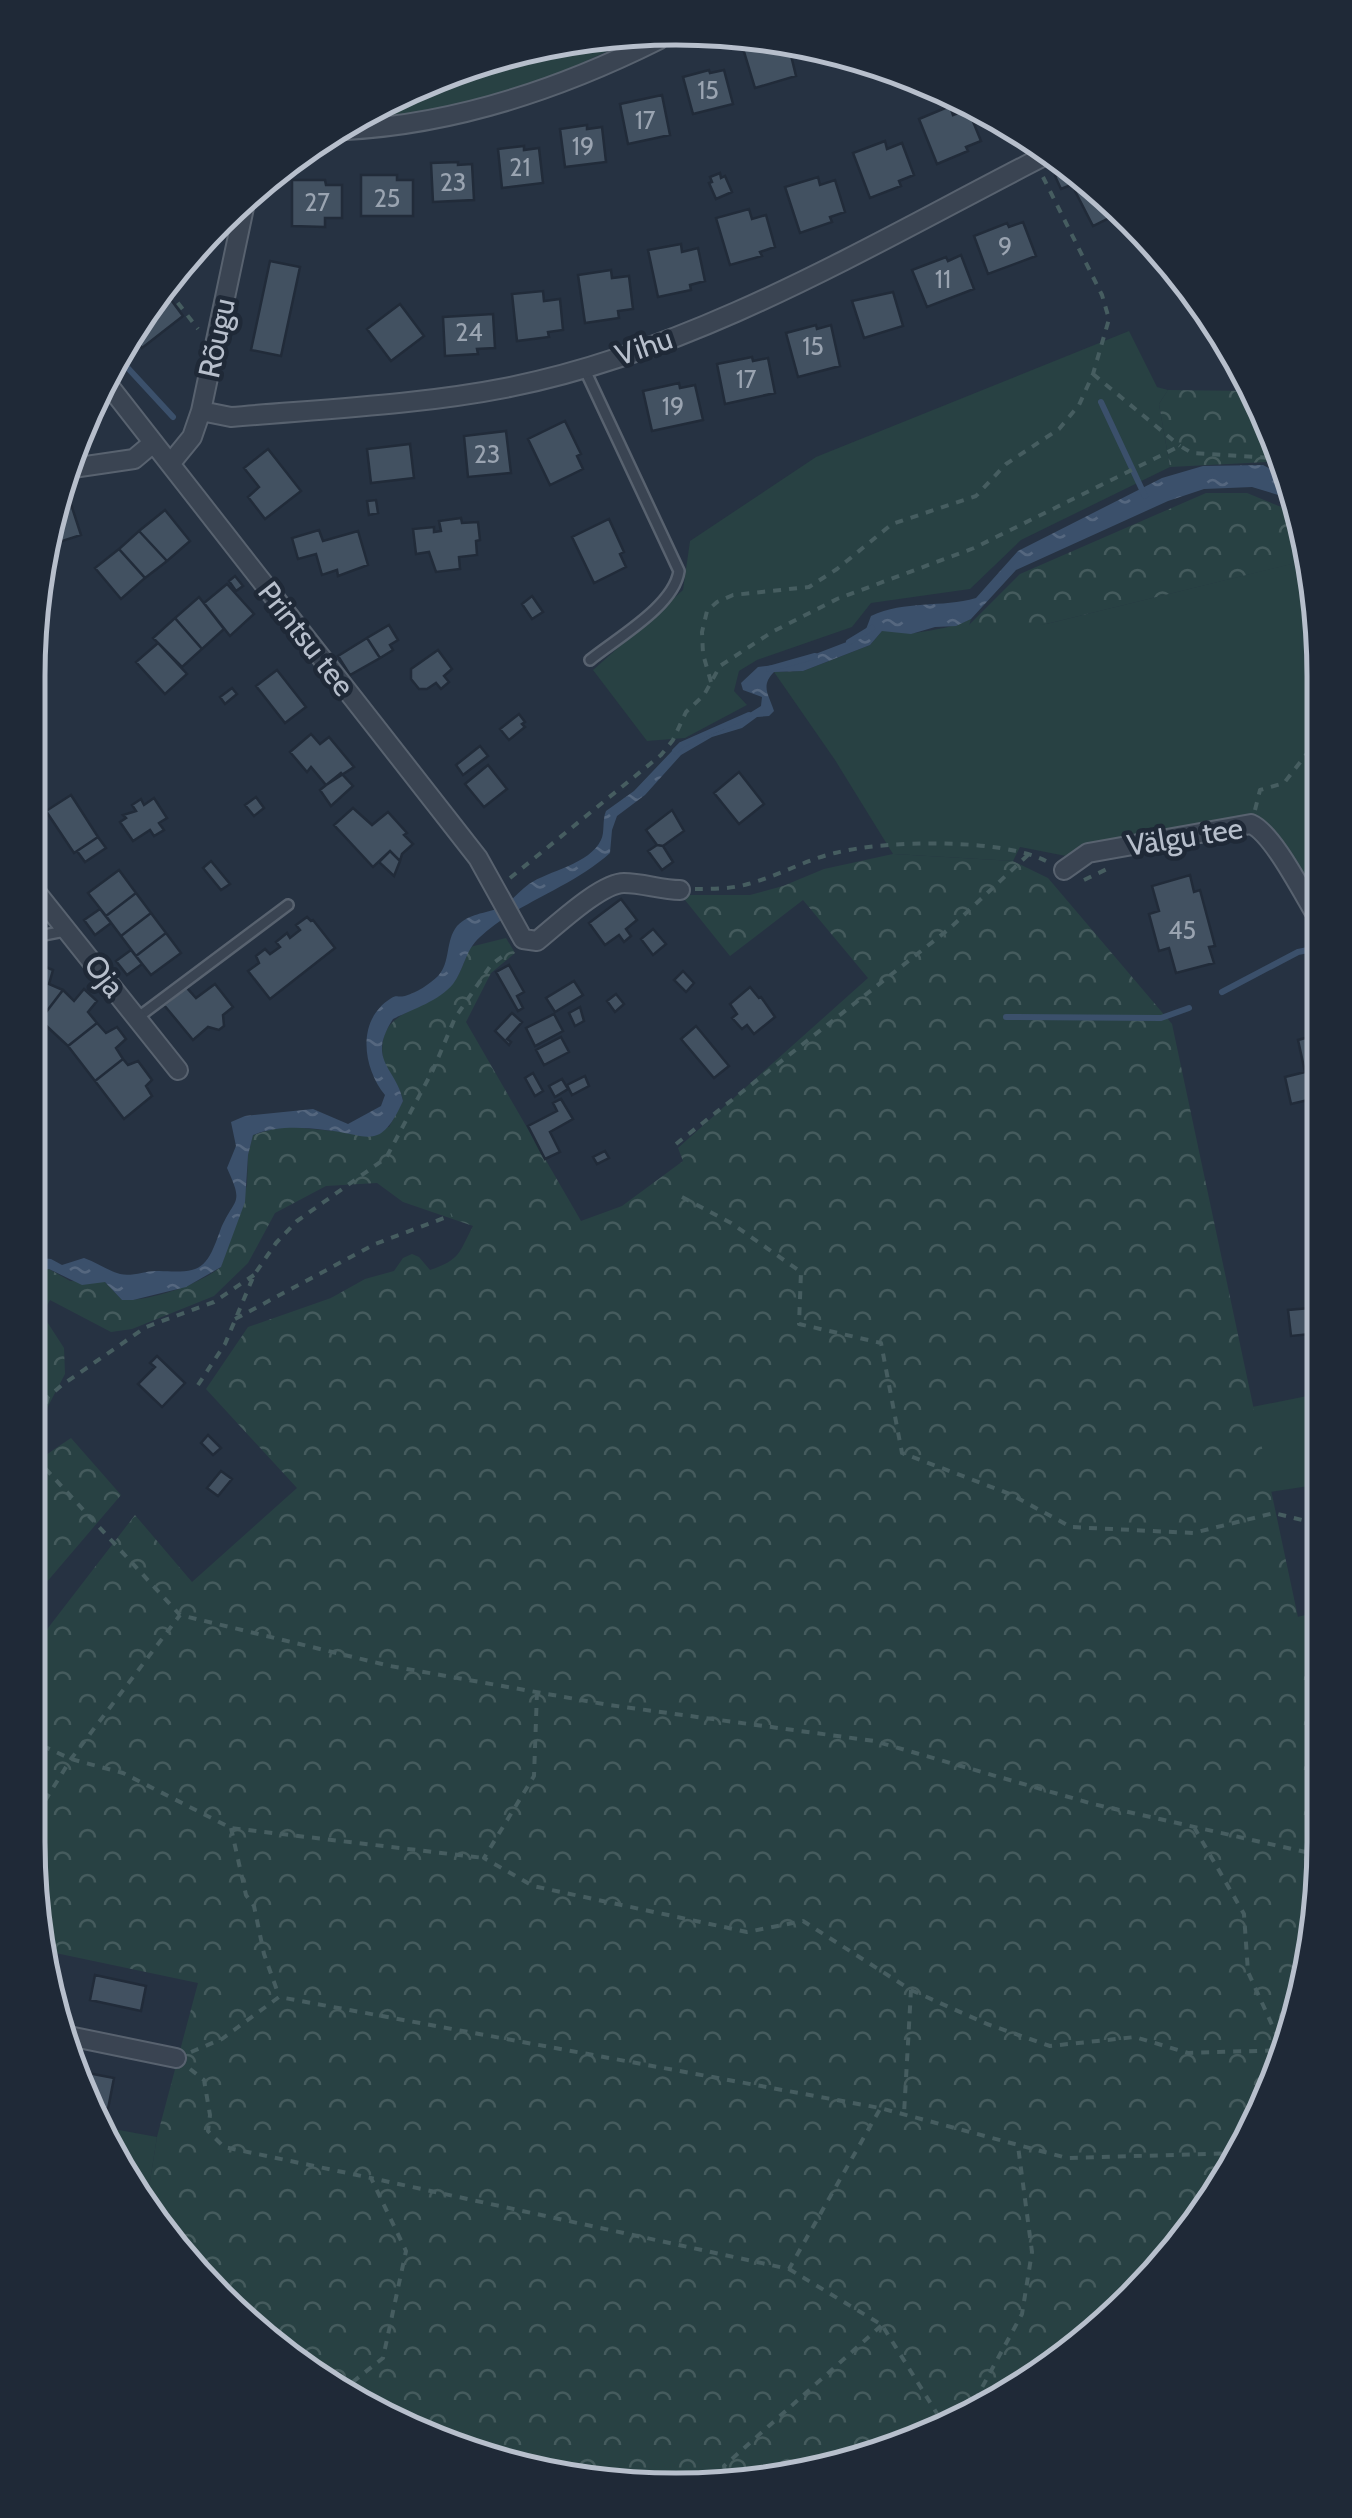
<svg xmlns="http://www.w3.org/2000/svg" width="1352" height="2518" font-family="Cabin,sans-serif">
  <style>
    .green { fill: #284143 }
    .forest { fill: url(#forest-crowns) }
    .water { fill: url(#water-ripples) }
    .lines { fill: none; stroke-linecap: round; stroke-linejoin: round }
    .stream { stroke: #3b506b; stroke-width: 6 }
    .building { fill: #425161; stroke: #212b39; stroke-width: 2.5 }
    .lane-casing { stroke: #58626f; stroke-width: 14 }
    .street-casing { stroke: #58626f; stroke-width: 22 }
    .path { stroke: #465d60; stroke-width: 4; stroke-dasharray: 8 8; stroke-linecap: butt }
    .lane { stroke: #3a4452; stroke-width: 9 }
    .street { stroke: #3a4452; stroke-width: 18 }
    .labels { text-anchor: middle; stroke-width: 9; stroke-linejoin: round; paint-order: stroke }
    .number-label { font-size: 25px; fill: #9aa4b1 }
    .street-label { font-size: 30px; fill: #b7bfcc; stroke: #1f2937 }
    .rim { fill: none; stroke: #b7bfcc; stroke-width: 5 }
  </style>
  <defs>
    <pattern id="forest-crowns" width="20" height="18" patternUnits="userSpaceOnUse" patternTransform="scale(2.5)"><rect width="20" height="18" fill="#284143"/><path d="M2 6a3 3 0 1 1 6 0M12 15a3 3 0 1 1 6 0" fill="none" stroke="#455b5d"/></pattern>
    <pattern id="water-ripples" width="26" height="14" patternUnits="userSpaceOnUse" patternTransform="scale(2.5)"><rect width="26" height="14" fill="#3b506b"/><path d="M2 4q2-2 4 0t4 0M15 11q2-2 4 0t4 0" fill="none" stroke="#55677f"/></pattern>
  </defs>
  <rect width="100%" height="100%" fill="#263242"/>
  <path class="green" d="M627 42 537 84 428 112 366 120 508 50Z
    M1129 331 1157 387 1168 390 1159 404 1170 467 1021 540 970 589 871 603 852 627 757 660 739 671 734 691 747 705 685 738 647 741 593 670 683 590 690 541 816 457Z
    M1310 554 1319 592 1320 908 1271 831 1263 821 1249 816 1082 845 1066 856 1020 847 1013 861 893 854 835 760 774 672 803 671 870 645 882 631C893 629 904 634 915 633 934 630 954 627 971 619L969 626 1046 624 1307 560Z
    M1322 1393V1484L1270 1492 1252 1407Z
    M1322 1611V1612L1323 1735 1297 1617Z
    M103 2127 157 2137 146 2207Z"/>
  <path class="forest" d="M1168 390 1252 391 1287 461 1170 467 1159 404Z
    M1206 493H1247L1296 513 1302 519 1310 554 1308 560 1046 624 971 635 969 625 1020 574Z
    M893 854 1013 861 1048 878 1172 1024 1323 1735V1884L1302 2010 1238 2166 1104 2329 925 2441 719 2489 509 2469 316 2382 162 2237 146 2207 157 2137 198 1983 46 1951 28 1842V1654L135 1515 192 1582 297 1488 206 1389 248 1327 331 1298 365 1279 394 1271 403 1258 412 1254 419 1257 430 1270C460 1260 459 1253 473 1226L403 1202 377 1183 326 1186 275 1213 248 1263 214 1296 132 1329 111 1332 50 1300 42 1314 64 1348 65 1374 35 1431 28 1436V1409L34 1404 39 1349 28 1331V1271L49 1269 70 1281 105 1282 122 1300C151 1301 198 1285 221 1267L247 1185 248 1155 253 1135 282 1126 333 1131 389 1127 403 1101C399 1080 386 1075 383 1059 375 1006 429 1014 453 983 461 974 465 958 470 947L506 938 515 953 491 973 466 1022 581 1221 622 1206 683 1161 678 1148 868 978 803 900 730 956 681 895H750L783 886 824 869Z
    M71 1438 121 1495 28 1604V1467Z"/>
  <path class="water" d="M1263 465 1276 472 1291 470 1298 501 1252 487 1204 489 1168 501 1016 570 971 619 956 626 935 627 911 634 882 631 870 645 803 671 774 672C760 686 769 695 774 711L769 716 757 717 742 728 712 737 681 755 645 795 617 816 612 830 610 853C571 888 518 902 480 937 465 950 464 970 453 984 439 1001 411 1010 393 1019 366 1061 396 1067 403 1101 379 1153 369 1134 325 1130 299 1127 277 1126 253 1135L248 1155 245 1202 221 1267 186 1287 133 1300H122L105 1282 82 1285 49 1269 28 1271V1257L51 1259 62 1265 84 1258C96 1262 108 1271 120 1274 133 1277 146 1270 159 1271 200 1273 206 1271 220 1231 234 1196 245 1207 227 1168L236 1146 231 1122 245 1116 313 1109 348 1124 381 1106 385 1095C363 1068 356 1021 390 999 398 994 396 998 405 996 416 993 430 984 438 976 451 962 445 941 457 926 470 913 484 914 499 908 510 904 519 891 529 884 548 871 590 864 601 840 605 833 602 820 606 811L634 791 672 751 724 729 761 706 762 697 743 690 741 683 758 667 792 663 857 638 865 632 871 616C905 600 942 608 976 598L1018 551 1162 478 1203 466Z
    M28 1331C47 1352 36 1379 34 1404L28 1409Z"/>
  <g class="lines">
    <path class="stream" d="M114 353 173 417
      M1101 402 1145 496
      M849 642 872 628
      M769 669 815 656
      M675 751 681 745 749 715
      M1222 992 1298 952 1313 949
      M1006 1017 1161 1018 1189 1008"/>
  </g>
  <path class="building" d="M770 36 772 40 788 43 796 76 755 88 742 45Z
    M709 70 710 73 724 70 733 104 693 114 683 77Z
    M662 95 670 135 628 144 620 104Z
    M950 106 953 115 968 109 981 141 966 147 968 151 937 164 919 119Z
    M587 125V129L602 127 606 162 565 167 560 129Z
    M885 141 887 149 902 143 914 175 899 181 901 186 870 198 853 153Z
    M524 146V150L539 148 543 183 502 188 498 149Z
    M458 162V165L472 164 474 200 433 202 431 163Z
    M1064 172 1071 185 1061 189 1055 176Z
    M720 173 721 178 725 176 732 192 716 199 709 183 712 182 710 177Z
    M361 175H397V180H413V216H361Z
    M818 177 820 185 835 180 845 212 830 217 832 222 800 233 785 187Z
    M292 180H325L326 185H342V218H325V227L292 226Z
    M1090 183 1095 191 1098 190 1125 210 1093 226 1075 191Z
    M749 209 752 219 766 215 775 247 760 252 762 256 730 265 716 218Z
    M1023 222 1036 256 988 274 974 236 1007 223 1009 227Z
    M681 244 682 252 698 248 705 281 690 285 691 290 658 297 648 250Z
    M961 255 974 289 927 307 912 270 946 257 948 261Z
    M270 261 300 267 281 356 251 350Z
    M611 270 612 278 629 276 633 309 618 311 619 318 585 323 578 275Z
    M543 291 544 301 560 299 563 330 548 332 549 337 517 341 512 294Z
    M893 292 903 326 864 338 852 301Z
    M166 293 183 316 142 348 131 333Z
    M400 304 424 336 391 361 367 329Z
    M493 314 495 348 477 349 478 354 445 356 443 317Z
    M816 325 817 329 831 325 840 366 798 377 786 333Z
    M752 357 753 361 768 358 775 393 725 404 717 364Z
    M679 383 680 388 695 385 703 420 652 431 643 391Z
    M565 421 581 454 577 456 583 469 550 485 528 439Z
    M506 431 511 473 468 477 464 436Z
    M410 444 414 478 371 483 367 449Z
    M268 449 301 491 265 519 248 497 259 487 244 468Z
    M68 495 81 535 56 543 48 519 50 508 53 500Z
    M376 500 378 513 369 515 367 501Z
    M165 510 190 541 167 561 139 531Z
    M461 518 462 523 478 522 480 540 476 541 477 555 459 557 460 569 436 572 429 552 416 554 413 529 434 527V532L441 531 439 521Z
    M48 519 56 543 43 548Z
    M609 519 624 552 620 554 626 567 594 583 572 537Z
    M319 530 323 541 358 531 368 565 338 576 337 570 322 575 316 554 298 559 292 538Z
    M139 531 167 561 145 578 119 549Z
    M119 549 145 578 121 599 95 568Z
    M235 576 243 586 236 591 229 581Z
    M227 584 254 614 230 636 204 603Z
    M532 596 543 612 532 619 522 604Z
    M199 597 224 629 202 649 175 618Z
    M175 618 202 649 182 667 153 638Z
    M389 625 398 640 390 645 393 650 380 658 367 638Z
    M367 638 380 658 350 675 338 656Z
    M158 643 187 674 165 694 136 662Z
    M438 650 452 669 444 676 449 682 441 689 436 683 427 689H419L411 679V669Z
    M277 670 306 707 285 723 256 686Z
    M29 685 42 700 29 711Z
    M232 688 237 694 225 704 220 697Z
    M519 714 525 722 522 724 525 727 509 740 500 729Z
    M311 734 320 744 329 737 354 767 326 785 311 767 307 772 290 752Z
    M480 746 488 756 463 775 456 765Z
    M488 765 507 789 484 807 465 784Z
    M739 772 764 804 739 824 714 793Z
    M341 773 353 786 331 806 320 790Z
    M71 795 98 837 74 853 46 811Z
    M256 797 264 808 254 816 245 805Z
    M154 798 167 818 159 823 164 830 154 836 150 830 133 841 120 822 126 818 123 815 136 811 132 805 141 799 144 805Z
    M353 808 372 825 388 812 407 833 404 835 413 844 402 854 400 861 390 851 373 867 334 825Z
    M672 810 684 831 663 846 657 845 646 830Z
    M98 837 106 848 85 862 77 851Z
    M657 845 663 846 673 862 662 870 648 851Z
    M390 851 400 861 394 876 379 862Z
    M211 861 230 884 221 890 203 868Z
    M119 870 136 893 106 916 88 893Z
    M1190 875 1194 892 1200 890 1215 946 1209 947 1214 963 1176 973 1169 948 1159 951 1149 914 1159 911 1152 886Z
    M136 893 151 913 121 936 106 916Z
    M621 899 637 920 626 929 631 936 624 942 619 935 605 945 589 923Z
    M100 909 111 923 95 935 84 920Z
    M151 913 166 933 136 956 121 936Z
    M307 917 311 921 313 920 335 948 270 999 248 971 259 963 256 956 265 949 270 954 280 947 276 942 287 933 290 938 300 930 296 925Z
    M653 929 666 944 653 955 641 939Z
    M166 933 181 953 151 975 136 956Z
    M131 950 142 964 127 975 116 961Z
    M38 964 53 970 49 984 63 990 40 1020 28 1016V978L32 979Z
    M509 965 524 992 517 996 523 1008 518 1011 496 972Z
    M683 971 694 983 686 992 674 980Z
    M574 981 583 995 555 1012 546 998Z
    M215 984 233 1007 223 1015 224 1026 219 1030 208 1027 193 1040 164 1005 186 987 196 998Z
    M750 987 759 998 761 997 775 1017 754 1034 747 1025 742 1029 732 1018 737 1014 730 1004Z
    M84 989 97 1001 88 1012 97 1023 68 1046 40 1020 63 990 74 1001Z
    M616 994 624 1004 615 1012 607 1001Z
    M580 1007 584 1021 575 1026 569 1013Z
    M512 1013 522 1022 507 1039 511 1042 509 1045 495 1031Z
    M554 1014 563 1031 535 1046 526 1028Z
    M97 1023 106 1033 117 1027 126 1039 116 1048 123 1059 95 1081 68 1046Z
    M696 1026 729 1066 714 1078 681 1039Z
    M1320 1034 1321 1097 1291 1104 1285 1077 1305 1072 1298 1040Z
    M561 1037 569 1052 544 1065 536 1050Z
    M123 1059 128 1065 138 1061 152 1080 146 1086 152 1096 124 1119 95 1081Z
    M533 1073 543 1091 535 1096 525 1078Z
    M585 1076 589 1086 572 1095 567 1085Z
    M562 1079 568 1089 555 1097 549 1086Z
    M561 1099 573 1119 550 1132 560 1152 545 1159 528 1126 557 1111 553 1103Z
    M605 1151 609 1158 597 1164 593 1157Z
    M1321 1307V1333L1291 1336 1288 1310Z
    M157 1356 185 1383 162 1407 138 1384 155 1367 150 1363Z
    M208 1435 221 1448 213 1455 201 1443Z
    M221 1471 232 1479 218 1496 207 1488Z
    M95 1975 146 1986 141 2011 90 2000Z
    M72 2070 114 2078 108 2109 91 2105Z"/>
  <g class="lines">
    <defs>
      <path id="lane" d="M584 368 679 571C674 606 617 638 590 660
        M29 938 65 931
        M137 1018 288 905"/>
      <path id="street" d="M346 130C456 124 560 89 658 40
        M103 378 478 858 523 939 537 941C557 925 601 883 624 883 643 883 661 890 680 890
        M201 411 231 417C324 409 419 405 510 387 703 348 877 241 1050 153
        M170 464 192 437 201 411 245 203
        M66 469 134 459 153 443
        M1064 870 1088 853 1251 824C1274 834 1305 898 1320 921
        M29 883 178 1070
        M59 2034 176 2058"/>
    </defs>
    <use href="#lane" class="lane-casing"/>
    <use href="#street" class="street-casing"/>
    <path class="path" d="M1022 131 1028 146
      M168 290 198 329
      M1093 374 1180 446
      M711 682 703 654 702 632 707 611 717 602 733 595 809 587 837 569 892 524 976 496 1006 464 1059 429 1079 405 1093 374 1109 319 1102 295 1043 177
      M1255 810 1260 790 1284 783 1319 738
      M510 878 661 755 673 740 686 712 704 695 720 666 772 632 837 599 974 548 1180 446 1192 453 1286 459
      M1084 880 1107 869
      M695 889C712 889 731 889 748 884 778 876 805 860 835 853 885 840 1001 838 1046 861
      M676 1144 949 929 1030 853
      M682 1197 731 1223 801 1272 799 1324 881 1343 902 1453 1010 1494 1071 1527 1193 1533 1274 1513 1322 1525
      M254 1275 214 1302 146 1327 62 1385 48 1397 32 1454 180 1615 390 1666 609 1705 874 1741 1093 1804 1323 1856
      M235 1319 375 1244 452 1215
      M198 1385 225 1344 254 1275 276 1243 297 1221 386 1158 433 1070 455 1018 491 965 508 952
      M537 1692 534 1776 484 1858 533 1886 747 1932 803 1921 911 1990 904 2114
      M28 1739 71 1759 123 1773 231 1828 484 1858
      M1194 1827 1244 1914 1248 1972 1283 2049
      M28 1828 71 1759 180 1615
      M231 1828 246 1895 254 1906 264 1954 279 1996
      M911 1990 987 2024 1050 2046 1135 2037 1188 2053 1286 2050
      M191 2052 222 2039 279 1997 880 2108 1067 2158 1243 2153
      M190 2069 204 2080 210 2115 208 2131 224 2147 371 2178
      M789 2269 882 2325 946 2428
      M340 2392 383 2358 406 2251 371 2178 789 2269 880 2109
      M967 2415 1022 2314 1032 2252 1018 2146
      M728 2487 724 2466 882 2325"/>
    <use href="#lane" class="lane"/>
    <use href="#street" class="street"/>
  </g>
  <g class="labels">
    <g class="number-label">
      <text x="708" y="99">15</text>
      <text x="645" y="129">17</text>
      <text x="583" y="155">19</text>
      <text x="520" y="176">21</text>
      <text x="453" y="191">23</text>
      <text x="387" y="207">25</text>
      <text x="317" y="211">27</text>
      <text x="1005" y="255">9</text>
      <text x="943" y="288">11</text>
      <text x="469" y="341">24</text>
      <text x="813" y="355">15</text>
      <text x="746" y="388">17</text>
      <text x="673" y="415">19</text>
      <text x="487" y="463">23</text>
      <text x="1182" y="939">45</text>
    </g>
    <g class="street-label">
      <text transform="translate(217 338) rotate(-78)" y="10">Rõugu</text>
      <text transform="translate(644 347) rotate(-19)" y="10">Vihu</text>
      <text transform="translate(306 639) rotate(52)" y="10">Printsu tee</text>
      <text transform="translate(1185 837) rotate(-9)" y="10">Välgu tee</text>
      <text transform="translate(104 976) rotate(52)" y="10">Oja</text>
    </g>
  </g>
  <path d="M0 0H1352V2518H0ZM676 45H676A631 631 0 0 1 1307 676V1842A631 631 0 0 1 676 2473H676A631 631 0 0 1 45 1842V676A631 631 0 0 1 676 45Z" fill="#1f2937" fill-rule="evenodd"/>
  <path class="rim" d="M676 45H676A631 631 0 0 1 1307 676V1842A631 631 0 0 1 676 2473H676A631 631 0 0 1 45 1842V676A631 631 0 0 1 676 45Z"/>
</svg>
